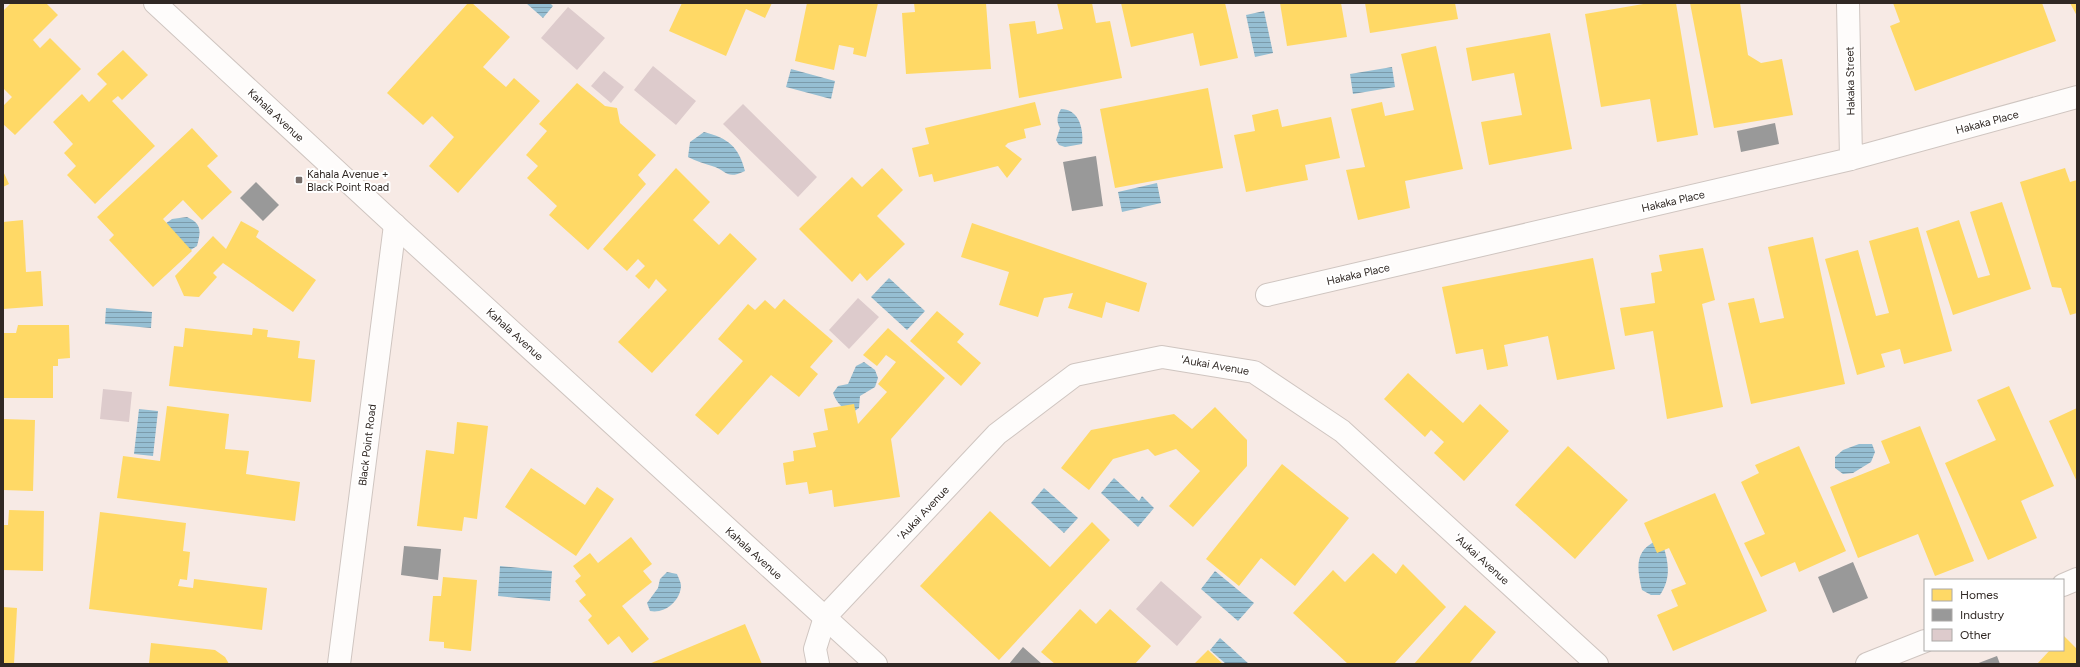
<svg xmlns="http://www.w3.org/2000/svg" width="2080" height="667" font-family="Figtree,sans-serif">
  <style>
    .water { fill: url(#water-rules) }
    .homes { fill: #ffd966 }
    .industry { fill: #999 }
    .building { fill: #ddcbcc }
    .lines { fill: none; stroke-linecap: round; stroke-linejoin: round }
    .street-casing { stroke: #cfc5c0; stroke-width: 24 }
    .secondary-casing { stroke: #cfc5c0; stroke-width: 24 }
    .street { stroke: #fefcfb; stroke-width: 22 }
    .secondary { stroke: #fefcfb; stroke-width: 22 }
    .poi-dot { fill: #766c68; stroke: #fff; stroke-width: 1.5 }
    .labels { text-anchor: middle; stroke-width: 4; stroke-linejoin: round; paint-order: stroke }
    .street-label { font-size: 11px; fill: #302824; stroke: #fff }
    .poi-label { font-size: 11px; fill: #302824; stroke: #fff; text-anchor: start }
  </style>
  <defs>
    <pattern id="water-rules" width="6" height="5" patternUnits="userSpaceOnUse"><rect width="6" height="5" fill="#96bfd3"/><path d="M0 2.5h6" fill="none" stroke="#7b9bab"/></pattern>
  </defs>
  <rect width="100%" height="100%" fill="#f7eae5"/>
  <path class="water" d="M526 3H550L553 6 543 18Z
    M1264 11 1273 53 1255 57 1246 15Z
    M1392 67 1395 87 1353 94 1350 74Z
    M791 69 835 81 831 99 786 87Z
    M1061 109C1079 109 1084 129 1082 144L1065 147 1059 145 1056 140 1060 128C1056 121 1057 116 1061 109Z
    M704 132C728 138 739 147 745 171 726 180 728 171 712 166 703 163 696 161 688 157L690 142Z
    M1157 183 1161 203 1122 212 1118 192Z
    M187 217C202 224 201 231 197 246L189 251 165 224 172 219Z
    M889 278 925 311 907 330 871 297Z
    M106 308 152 312 151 328 105 324Z
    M864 362 875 370 878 378 875 387 860 396 859 408 853 412C842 408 837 404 833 393L838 386 848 384 856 366Z
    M139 409 158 411 153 456 134 454Z
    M1859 444H1872L1875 452 1871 462 1853 473 1843 474 1835 468V457L1843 450Z
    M1114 478 1139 501 1142 496 1154 508 1138 527 1101 493Z
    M1044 488 1078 518 1064 533 1031 503Z
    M1656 541 1663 545C1669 563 1671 579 1660 595H1651L1642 590C1637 569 1634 551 1656 541Z
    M500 566 552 571 550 601 498 596Z
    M1215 571 1254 603 1238 621 1201 589Z
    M667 572 677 574C678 577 681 582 681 586 680 602 664 614 650 611L647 603 658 588 660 579Z
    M1220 638 1249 664H1226L1210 650Z"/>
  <path class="homes" d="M11 3H46L58 15 33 40 40 48 50 38 81 69 15 135 3 124V106L12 97 3 88V11Z
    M468 3H472L510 37 483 67 506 87 514 78 540 101 458 193 429 166 454 137 432 116 423 125 387 93Z
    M682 3H772L765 18 746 9 726 56 669 31Z
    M807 3H878L866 57 853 54 854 48 839 45 834 70 795 61Z
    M914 3H986L991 69 906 74 902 13 915 12Z
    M1057 3H1092L1096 23 1110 21 1122 78 1019 98 1009 24 1035 21 1037 34 1063 29Z
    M1121 3H1225L1238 58 1200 66 1193 33 1131 47Z
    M1280 3H1341L1347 37 1287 46Z
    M1365 3H1455L1458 19 1370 33Z
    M1649 3H1676L1698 135 1657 142 1650 99 1601 107 1585 14Z
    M1690 3H1740L1748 55 1761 63 1782 59 1793 115 1714 128Z
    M1893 3H2042L2056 41 1915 91 1890 26 1900 22Z
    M2070 3H2077V16Z
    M1550 33 1572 149 1489 165 1481 122 1522 115 1514 73 1472 81 1466 48Z
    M1436 46 1463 169 1405 181 1410 208 1358 220 1346 170 1365 167 1351 109 1382 102 1385 116 1414 110 1401 54Z
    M123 50 148 75 122 100 118 96 112 101 155 146 95 204 67 175 76 166 64 153 73 144 53 122 82 94 89 102 107 84 97 74Z
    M577 83 605 106 617 108 620 123 656 155 638 175 646 184 588 250 549 215 557 206 527 178 538 166 526 155 547 131 539 124Z
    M1208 88 1223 168 1115 188 1100 109Z
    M1035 102 1041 125 1024 129 1026 138 1008 143 1005 146 1022 159 1007 178 998 166 934 182 932 174 919 177 912 148 929 144 925 128Z
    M1278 109 1282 127 1331 117 1340 158 1305 165 1308 180 1246 192 1234 135 1255 131 1252 115Z
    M192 128 218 156 207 166 232 192 202 220 183 200 163 219 192 251 153 287 109 240 114 235 97 217Z
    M676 168 710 202 693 220 719 245 730 233 757 259 652 373 618 342 667 290 656 279 649 289 635 276 645 266 638 259 627 271 603 249Z
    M882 168 903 190 877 216 905 244 867 281 860 273 852 282 799 229 852 177 862 187Z
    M2065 168 2070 182 2077 180V313L2070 315 2061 288 2052 287 2020 182Z
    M3 171 9 184 3 187Z
    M2002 202 2031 289 1953 315 1926 231 1959 220 1978 278 1990 275 1970 212Z
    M23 220 26 272 41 271 43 306 3 309V222Z
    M241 221 259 231 256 237 316 280 293 312 223 263 213 273 217 277 199 297 184 296 175 276 213 236 226 249Z
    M972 223 1147 283 1139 312 1106 302 1102 318 1068 308 1073 293 1044 298 1038 317 999 305 1009 272 961 257Z
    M1918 227 1952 351 1904 364 1900 349 1881 354 1885 367 1857 375 1825 259 1858 250 1876 316 1889 313 1869 241Z
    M1813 237 1845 384 1751 404 1728 303 1754 298 1760 323 1784 318 1768 247Z
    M1703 248 1715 300 1702 304 1723 407 1667 419 1653 331 1625 336 1620 308 1655 303 1651 273 1662 271 1659 255Z
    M1593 258 1615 369 1557 380 1548 336 1504 345 1508 366 1487 370 1483 349 1456 354 1442 287Z
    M784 299 833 341 810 367 818 374 799 397 771 375 718 435 695 415 743 361 718 339 748 304 755 310 765 300 775 309Z
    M937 311 964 334 957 342 981 363 961 386 910 341Z
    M18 325H69L70 358 58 359V366H53V398H3V333H16Z
    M185 328 252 335 253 328 268 330 267 337 300 341 298 358 315 360 311 402 169 386 174 346 183 347Z
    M888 328 945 378 891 439 900 497 834 507 832 490 809 494 807 482 786 485 783 463 794 461 793 451 816 447 813 433 828 430 824 409 854 404 858 424 887 392 878 384 896 362 886 355 877 366 863 355Z
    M1408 373 1463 423 1480 404 1509 431 1464 481 1434 453 1444 442 1431 430 1425 437 1384 399Z
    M2009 386 2054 486 2021 501 2037 538 1988 560 1945 463 1996 440 1977 400Z
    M167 406 229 414 225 449 249 451 246 474 300 482 295 521 117 498 123 456 160 461Z
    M1215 407 1247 440V466L1193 527 1169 506 1200 471 1176 449 1155 456 1148 449 1113 459 1089 490 1061 468 1091 430 1174 414 1192 429Z
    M2077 408V482L2049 421Z
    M3 419 35 420 33 491 3 490Z
    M457 422 488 426 477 519 464 517 462 531 417 526 426 450 454 454Z
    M1920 426 1974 561 1935 576 1918 534 1858 558 1830 487 1890 463 1881 441Z
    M1568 446 1628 500 1575 559 1515 505Z
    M1799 446 1846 551 1799 572 1795 562 1761 577 1744 543 1765 534 1741 482 1759 473 1755 465Z
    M1282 464 1349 518 1295 586 1261 558 1239 586 1206 559Z
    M531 468 585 505 597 487 614 499 576 556 505 507Z
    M1715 493 1767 611 1673 651 1657 615 1678 606 1671 590 1686 584 1669 548 1657 553 1644 523Z
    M9 510 44 511 43 571 3 570V525H8Z
    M990 511 1050 567 1092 522 1110 540 999 660 920 586Z
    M100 512 186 523 183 551 190 552 187 580 180 579 178 586 193 588 194 579 267 588 262 630 89 609Z
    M631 537 652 564 643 571 652 582 622 606 649 639 632 653 619 636 608 645 588 620 592 616 579 601 586 595 575 581 581 576 573 566 590 553 598 563Z
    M1373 553 1396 574 1403 564 1446 607 1394 664H1348L1293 613 1333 570 1345 582Z
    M443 577 477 580 471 651 444 648V642L429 641 433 596H441Z
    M1465 605 1496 632 1469 664H1414Z
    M3 607 17 608 14 664H3Z
    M1080 609 1096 624 1110 609 1151 646 1135 664H1055L1041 652Z
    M745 624 762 664H649Z
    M2063 635 2077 649V664H2037L2050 650H2063Z
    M151 643 215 650 225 657 229 664H149Z
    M1208 650 1223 664H1194Z"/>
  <path class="industry" d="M1775 123 1779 144 1741 152 1737 131Z
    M1096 156 1103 206 1072 211 1063 162Z
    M256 182 279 205 263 221 240 198Z
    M404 546 441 549 438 580 401 575Z
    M1853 562 1868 598 1833 613 1818 577Z
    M1023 647 1042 664H1009Z
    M1997 656 2000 664H1976Z"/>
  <path class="building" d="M568 7 605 38 577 70 541 38Z
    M653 66 696 101 676 125 634 90Z
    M604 71 624 87 611 103 591 86Z
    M743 104 817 177 798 197 723 124Z
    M858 298 879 317 849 349 829 330Z
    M103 389 132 392 129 422 100 419Z
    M1161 581 1202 617 1177 646 1136 609Z"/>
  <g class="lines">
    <defs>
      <path id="street" d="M1848 3 1851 159
        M1267 295 1851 159 2077 97
        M2063 585 2077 579
        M339 664 395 225
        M818 664 815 649 825 617 997 434 1075 375 1162 357 1254 372 1342 431 1597 664
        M1867 664 1925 641"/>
      <path id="secondary" d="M155 3 395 225 876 664"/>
    </defs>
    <use href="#street" class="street-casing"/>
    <use href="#secondary" class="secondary-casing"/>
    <use href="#street" class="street"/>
    <use href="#secondary" class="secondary"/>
  </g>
  <rect class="poi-dot" x="295" y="176" width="8" height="8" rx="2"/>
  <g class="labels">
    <g class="street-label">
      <text transform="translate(1850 81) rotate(-91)" y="4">Hakaka Street</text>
      <text transform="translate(276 115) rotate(43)" y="4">Kahala Avenue</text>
      <text transform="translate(1987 122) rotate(-15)" y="4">Hakaka Place</text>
      <text transform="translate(1673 201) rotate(-13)" y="4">Hakaka Place</text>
      <text transform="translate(1358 274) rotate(-13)" y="4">Hakaka Place</text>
      <text transform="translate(515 334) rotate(42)" y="4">Kahala Avenue</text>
      <text transform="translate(1215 365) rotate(10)" y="4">ʻAukai Avenue</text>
      <text transform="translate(367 445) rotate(-83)" y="4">Black Point Road</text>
      <text transform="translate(923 513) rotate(-47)" y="4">ʻAukai Avenue</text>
      <text transform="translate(754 553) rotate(42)" y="4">Kahala Avenue</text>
      <text transform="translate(1482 559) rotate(42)" y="4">ʻAukai Avenue</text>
    </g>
    <g class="poi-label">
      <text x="307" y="178">Kahala Avenue +<tspan x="307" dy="13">Black Point Road</tspan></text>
    </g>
  </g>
  <rect width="2080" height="667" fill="none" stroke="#302824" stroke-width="8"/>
  <rect x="1924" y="579" width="140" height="72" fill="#ffffff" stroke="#aca9a7"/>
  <rect x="1932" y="589" width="20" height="12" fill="#ffd966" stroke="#aca9a7"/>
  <text x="1960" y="599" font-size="12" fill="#302824">Homes</text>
  <rect x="1932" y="609" width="20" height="12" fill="#999999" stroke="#aca9a7"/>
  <text x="1960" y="619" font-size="12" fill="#302824">Industry</text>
  <rect x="1932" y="629" width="20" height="12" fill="#ddcbcc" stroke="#aca9a7"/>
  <text x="1960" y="639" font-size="12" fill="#302824">Other</text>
</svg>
